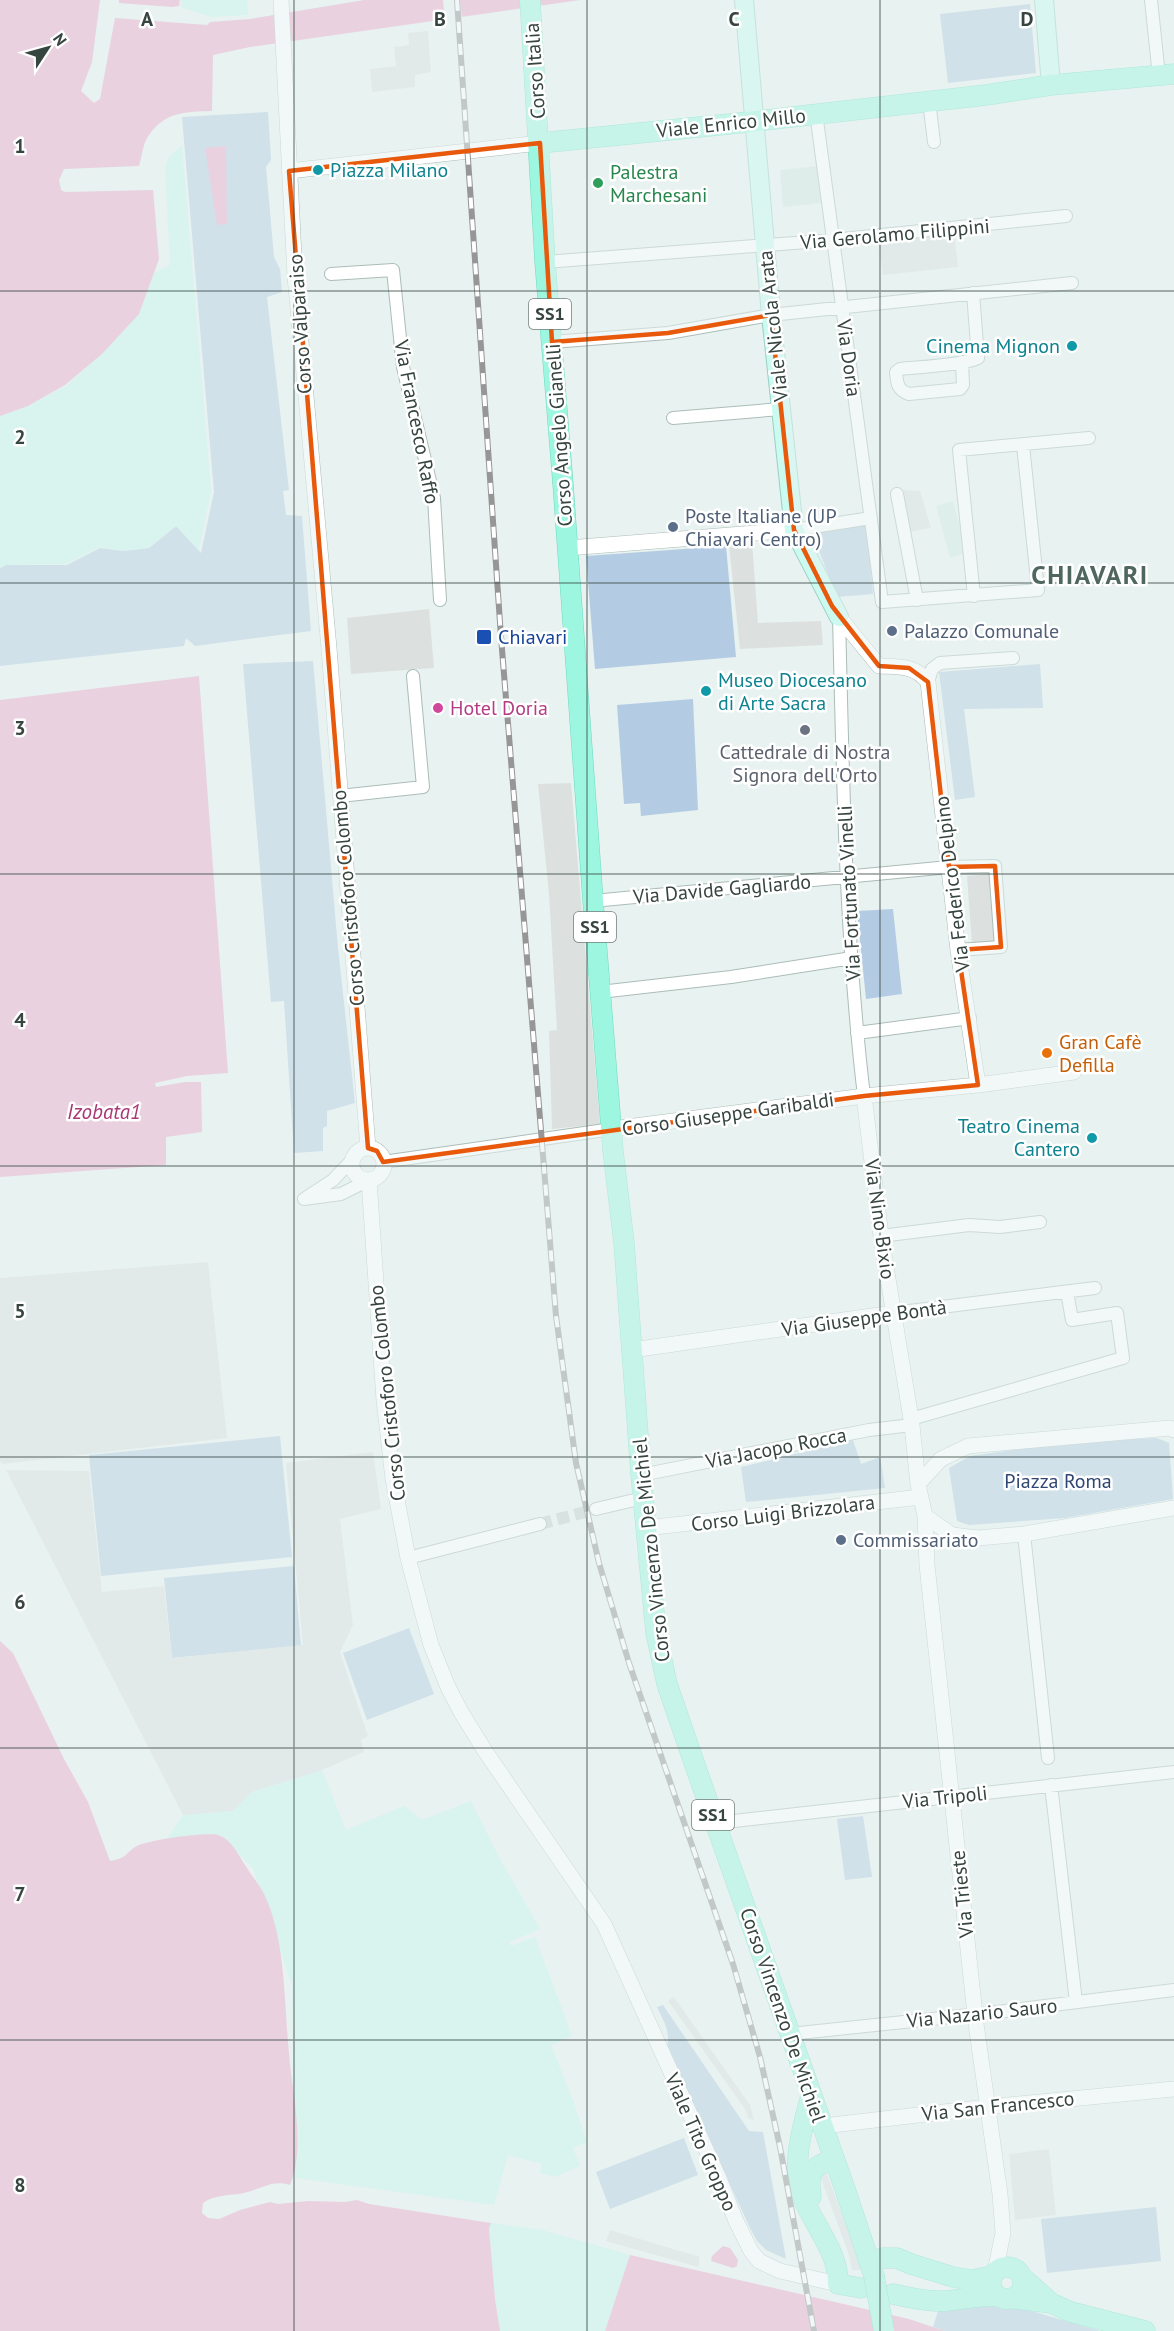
<svg xmlns="http://www.w3.org/2000/svg" width="1174" height="2331" font-family="'PT Sans',sans-serif">
  <style>
    .residential { fill: #d6e6e2 }
    .education { fill: #d3eae5 }
    .green { fill: #b4cce3 }
    .sand { fill: #c7f4ec }
    .parking { fill: #dce1df }
    .water { fill: #eaa9cd }
    .pier { fill: #e8f2f0 }
    .lines { fill: none; stroke-linecap: round; stroke-linejoin: round }
    .minor-tunnel { stroke: #c5cfcd; stroke-width: 12; stroke-dasharray: 12 6; stroke-linecap: butt }
    .minor-casing { stroke: #abbdb8; stroke-width: 14 }
    .tertiary-casing { stroke: #abbdb8; stroke-width: 16 }
    .secondary-casing { stroke: #9bcec4; stroke-width: 20 }
    .primary-casing { stroke: #6fdabe; stroke-width: 21 }
    .minor { stroke: #fff; stroke-width: 12 }
    .tertiary { stroke: #fff; stroke-width: 15 }
    .secondary { stroke: #cafaf0; stroke-width: 18 }
    .primary { stroke: #9df6e0; stroke-width: 20 }
    .rail-casing { stroke: #969696; stroke-width: 6 }
    .rail { stroke: #fff; stroke-width: 4; stroke-dasharray: 11; stroke-linecap: butt }
    .primary-bridge-casing { stroke: #6fdabe; stroke-width: 21; stroke-linecap: butt }
    .primary-bridge { stroke: #9df6e0; stroke-width: 20 }
    .marked { fill: none; stroke: #e8590c; stroke-width: 4.5; stroke-linejoin: round }
    .grid { fill: none; stroke: #374540; stroke-width: 1.5; stroke-opacity: 0.55 }
    .culture-dot { fill: #0f9aa8; stroke: #fff; stroke-width: 2 }
    .leisure-dot { fill: #2e9e5b; stroke: #fff; stroke-width: 2 }
    .service-dot { fill: #5c6f8a; stroke: #fff; stroke-width: 2 }
    .transit-dot { fill: #1a4fb4; stroke: #fff; stroke-width: 2 }
    .hotel-dot { fill: #d1479c; stroke: #fff; stroke-width: 2 }
    .worship-dot { fill: #6b7280; stroke: #fff; stroke-width: 2 }
    .food-dot { fill: #e8710a; stroke: #fff; stroke-width: 2 }
    .labels { text-anchor: middle; stroke-width: 5; stroke-linejoin: round; paint-order: stroke }
    .shield { fill: #fff; stroke: #737d79; stroke-width: 1.5 }
    .shield-label { font-size: 18px; font-weight: bold; fill: #374540 }
    .street-label { font-size: 20px; fill: #374540; stroke: #fff }
    .culture-label { font-size: 20px; fill: #0d838f; stroke: #fff; text-anchor: start }
    .leisure-label { font-size: 20px; fill: #27864d; stroke: #fff; text-anchor: start }
    .service-label { font-size: 20px; fill: #4e5e75; stroke: #fff; text-anchor: start }
    .transit-label { font-size: 20px; fill: #164399; stroke: #fff; text-anchor: start }
    .hotel-label { font-size: 20px; fill: #b23c85; stroke: #fff; text-anchor: start }
    .worship-label { font-size: 20px; fill: #5b616d; stroke: #fff }
    .food-label { font-size: 20px; fill: #c56008; stroke: #fff; text-anchor: start }
    .park-label { font-size: 20px; fill: #2f4672; stroke: #fff }
    .water-label { font-size: 21px; font-style: italic; fill: #a83975; stroke: #fff }
    .district-label { font-size: 26px; font-weight: bold; letter-spacing: 1.5px; fill: #4f675e; stroke: #fff }
    .grid-label { font-size: 20px; text-anchor: middle; font-weight: bold; fill: #374540; stroke: #fff; stroke-width: 5; stroke-linejoin: round; paint-order: stroke }
  </style>
  <rect width="100%" height="100%" fill="#e8f2f0"/>
  <path class="residential" d="M818 166 822 203 783 207 780 170Z"/>
  <path class="education" d="M953 501 967 553 950 558 936 506Z"/>
  <path class="green" d="M1030 4 1036 73 948 83 940 14Z
    M268 112 271 160 266 167 274 257 280 269 282 292 267 297 289 490 283 491 286 515 302 516 311 631 195 646 186 638 184 646 0 666V568L6 565H67L100 548 123 551 149 548 176 526 201 553 214 492 182 117Z
    M867 524 873 594 837 597 812 533Z
    M726 546 736 657 595 669 586 556Z
    M313 661 338 948 355 1103 327 1111V1126L323 1128V1151L294 1153 284 1001 271 1002 243 664Z
    M1040 664 1043 708 964 709 975 797 955 800 939 672Z
    M693 699 698 810 641 816 640 803 624 804 617 705Z
    M893 909 902 994 866 999 857 911Z
    M280 1436 292 1557 101 1576 89 1455Z
    M1157 1438 1169 1443 1173 1499 1065 1518 969 1525 957 1521 949 1468 970 1456 1069 1442Z
    M853 1440 861 1464 880 1457 885 1488 746 1502 741 1467Z
    M294 1566 301 1646 172 1658 164 1578Z
    M409 1628 434 1694 367 1720 343 1653Z
    M863 1816 872 1877 845 1880 837 1819Z
    M663 2005 749 2131 763 2132 786 2259 766 2250 757 2241 749 2226 667 2046C671 2033 663 2019 657 2007Z
    M684 2138 698 2175 610 2209 596 2172Z
    M1156 2207 1161 2261 1047 2273 1041 2219Z
    M991 2303 1025 2309 1100 2331H945L933 2327 939 2308Z"/>
  <path class="sand" d="M181 0H247L248 15 211 17 181 7Z
    M182 145 211 491 199 550 176 526 149 548 123 551 100 547 66 564 6 565 0 568V416L28 406 66 386 102 354 139 314 154 273 170 265 165 169 168 158Z
    M322 1770 346 1830 404 1806 422 1820 471 1801 500 1859 540 1929 509 1942 511 1946 535 1937 572 2036 551 2045 574 2103 587 2142 573 2148 580 2166 555 2177 540 2173 542 2164 508 2155 494 2205 295 2178 292 1985 253 1868 220 1836 166 1840 183 1815 233 1811 252 1792Z
    M491 2223 542 2230 630 2255 605 2331H500L495 2299 489 2228Z"/>
  <path class="parking" d="M428 31 431 72 415 75V87L372 92 370 69 396 66 394 47 409 45 408 33Z
    M954 234 958 267 883 275 878 240Z
    M902 490 920 491 931 528 908 532Z
    M752 542 758 623 821 621 823 645 740 649 729 545Z
    M429 609 434 668 351 674 347 618Z
    M571 783 600 1124 552 1129 549 1031 557 1030 549 894 538 784Z
    M990 874 996 942 972 944 967 876Z
    M208 1262 227 1438 2 1464 0 1461V1278Z
    M373 1452 381 1509 340 1519 353 1625 340 1652 368 1736 361 1740 364 1752 322 1770 252 1792 233 1811 183 1815 6 1470 89 1471 102 1592 164 1586 172 1658 303 1645 286 1463Z
    M674 1997 750 2105 754 2120 749 2119 745 2109 668 2001Z
    M1049 2149 1056 2215 1015 2220 1009 2154Z
    M827 2174 855 2250 861 2270H852L848 2252 820 2176Z
    M610 2230 700 2257 698 2267 606 2241Z"/>
  <path class="water" d="M0 0H100L92 62 81 91 94 103 100 99 115 18 207 25 210 22 250 19 364 0H580L250 47 213 55 212 111C186 112 166 111 149 135 143 142 142 157 139 166L64 169 59 180 61 190 65 192 153 190 159 259 139 314 102 354 65 385 28 406 0 416Z
    M119 0H180L179 6 172 7 119 3Z
    M226 146 227 224 217 225 205 148Z
    M199 676 228 1073 187 1076 155 1083 156 1087 185 1082H201L202 1132 166 1137V1165L0 1177V700Z
    M0 1641 13 1653 64 1759 88 1802 110 1861C129 1858 124 1853 137 1846 148 1840 206 1832 218 1835 231 1839 238 1854 245 1865 251 1875 260 1885 265 1896 286 1941 284 2004 289 2053 292 2094 306 2146 290 2185 273 2179 261 2189 244 2193 229 2196 216 2194 203 2203L202 2213 208 2218 219 2219 240 2210 270 2202 278 2204 308 2201 345 2202 357 2200 369 2204 491 2223 489 2228 495 2299 500 2331H0Z
    M723 2246 730 2248 738 2260 737 2266 733 2268 711 2261 712 2256Z
    M630 2255 909 2319 945 2331H605Z"/>
  <path class="pier" d="M443 0H460L462 20 445 23Z"/>
  <g class="lines">
    <path class="minor-tunnel" d="M540 1524 596 1509"/>
    <defs>
      <path id="minor" d="M1151 0 1159 76
        M929 101 934 142
        M816 113 882 602 1038 590 1023 445
        M545 262 833 240 1066 216
        M331 274 393 270 403 367 434 498 440 600
        M552 342 668 333 771 315 1072 283
        M962 362 963 385 960 389 909 394C897 390 897 383 896 372L900 369C918 367 964 365 978 358L973 293
        M673 418 781 409
        M897 494 917 600
        M794 530 871 518
        M974 596 959 450 1089 438
        M839 617C843 777 845 937 864 1096
        M928 682 932 669 940 663 1013 658
        M340 796 423 787 413 676
        M593 901 949 867 995 866 1001 947 958 950
        M600 992 731 977 852 958
        M857 1033 970 1018
        M383 1162 612 1129
        M307 1197 333 1180 352 1160
        M304 1199 341 1194 369 1180
        M881 1236 969 1225 1000 1227 1040 1222
        M893 1313 1095 1288
        M911 1419 1123 1358 1117 1313 1072 1320 1067 1292
        M641 1475 869 1430 912 1425
        M596 1509 643 1498
        M1024 1534 1048 1758
        M408 1558 540 1524
        M1051 1785 1076 2002
        M716 1823 1174 1772
        M790 2034 989 2013 1174 1990"/>
      <path id="tertiary" d="M281 0 295 276 329 648 368 1148
        M289 171 540 143
        M568 548 794 530
        M839 617 879 666C899 667 915 665 928 682L958 950 978 1085
        M864 1096 881 1236 912 1425 918 1484 925 1516 927 1565 976 2024 1000 2194 1003 2233 995 2272
        M612 1129 864 1096 978 1085 1074 1072
        M352 1164a16 16 0 1 1 32 0a16 16 0 1 1-32 0Z
        M369 1180 384 1400 393 1479 408 1558 431 1645 448 1687 461 1712 485 1751 604 1924 718 2176 736 2221 751 2251 759 2261 780 2271 838 2284
        M632 1350 893 1313
        M918 1484 941 1459 968 1446 1170 1428 1174 1430
        M925 1516 952 1535 978 1538 1024 1534 1174 1508
        M646 1528 921 1497
        M823 2126 987 2107 1174 2089"/>
      <path id="secondary" d="M744 0 771 315 794 530 839 617
        M1044 0 1051 85"/>
      <path id="primary" d="M530 0 545 262 563 484 593 901 613 1151 624 1243 641 1475 656 1633 667 1684 698 1774 845 2189 874 2276
        M540 143 739 123 986 95 1051 85 1174 74
        M811 2095C803 2127 791 2162 802 2195 812 2224 839 2251 838 2284L861 2288
        M811 2197C808 2171 810 2168 834 2159
        M870 2262 883 2258H897L911 2264 953 2277 972 2280 992 2276
        M991 2283a16 16 0 1 1 32 0a16 16 0 1 1-32 0Z
        M893 2294C910 2298 928 2302 945 2301 965 2299 977 2295 997 2296
        M1011 2298 1051 2303 1023 2278
        M1051 2303 1071 2312 1145 2331"/>
    </defs>
    <use href="#minor" class="minor-casing"/>
    <use href="#tertiary" class="tertiary-casing"/>
    <use href="#secondary" class="secondary-casing"/>
    <use href="#primary" class="primary-casing"/>
    <use href="#minor" class="minor"/>
    <use href="#tertiary" class="tertiary"/>
    <use href="#secondary" class="secondary"/>
    <use href="#primary" class="primary"/>
    <defs>
      <path id="rail" d="M457 0 501 637 556 1316 576 1463 599 1563 629 1663 733 1964 760 2057 780 2147 814 2331"/>
    </defs>
    <use href="#rail" class="rail-casing"/>
    <use href="#rail" class="rail"/>
    <defs>
      <path id="primary-bridge" d="M874 2276 884 2331"/>
    </defs>
    <use href="#primary-bridge" class="primary-bridge-casing"/>
    <use href="#primary-bridge" class="primary-bridge"/>
  </g>
  <path d="M0 0H1174V2331H0ZM540 143 552 342 668 333 771 315 794 530 832 606 879 666 909 668 928 682 949 867 995 866 1001 947 958 950 978 1085 864 1096 383 1162 377 1151 368 1148 289 171Z" fill="#e8f2f0" fill-opacity=".55" fill-rule="evenodd"/>
  <path class="marked" d="M540 143 552 342 668 333 771 315 794 530 832 606 879 666 909 668 928 682 949 867 995 866 1001 947 958 950 978 1085 864 1096 383 1162 377 1151 368 1148 289 171Z"/>
  <path class="grid" d="M294 0V2331M587 0V2331M880 0V2331M0 291H1174M0 583H1174M0 874H1174M0 1166H1174M0 1457H1174M0 1748H1174M0 2040H1174"/>
  <g class="culture-dot">
    <circle cx="318" cy="170" r="6"/>
    <circle cx="1072" cy="346" r="6"/>
    <circle cx="706" cy="691" r="6"/>
    <circle cx="1092" cy="1138" r="6"/>
  </g>
  <circle class="leisure-dot" cx="598" cy="183" r="6"/>
  <g class="service-dot">
    <circle cx="673" cy="527" r="6"/>
    <circle cx="892" cy="631" r="6"/>
    <circle cx="841" cy="1540" r="6"/>
  </g>
  <rect class="transit-dot" x="476" y="629" width="16" height="16" rx="3"/>
  <circle class="hotel-dot" cx="438" cy="708" r="6"/>
  <circle class="worship-dot" cx="805" cy="730" r="6"/>
  <circle class="food-dot" cx="1047" cy="1053" r="6"/>
  <g class="labels">
    <g class="shield">
      <rect x="529" y="299" width="42" height="30" rx="4.5"/>
      <rect x="574" y="912" width="42" height="30" rx="4.5"/>
      <rect x="692" y="1800" width="42" height="30" rx="4.5"/>
    </g>
    <g class="shield-label">
      <text x="550" y="320">SS1</text>
      <text x="595" y="933">SS1</text>
      <text x="713" y="1821">SS1</text>
    </g>
    <g class="street-label">
      <text transform="translate(535 71) rotate(-94)" y="7">Corso Italia</text>
      <text transform="translate(731 123) rotate(-6)" y="7">Viale Enrico Millo</text>
      <text transform="translate(895 234) rotate(-5)" y="7">Via Gerolamo Filippini</text>
      <text transform="translate(300 324) rotate(-94)" y="7">Corso Valparaiso</text>
      <text transform="translate(773 326) rotate(-96)" y="7">Viale Nicola Arata</text>
      <text transform="translate(849 358) rotate(82)" y="7">Via Doria</text>
      <text transform="translate(417 422) rotate(79)" y="7">Via Francesco Raffo</text>
      <text transform="translate(559 435) rotate(-94)" y="7">Corso Angelo Gianelli</text>
      <text transform="translate(952 884) rotate(-97)" y="7">Via Federico Delpino</text>
      <text transform="translate(722 889) rotate(-5)" y="7">Via Davide Gagliardo</text>
      <text transform="translate(849 893) rotate(-93)" y="7">Via Fortunato Vinelli</text>
      <text transform="translate(348 898) rotate(-95)" y="7">Corso Cristoforo Colombo</text>
      <text transform="translate(728 1114) rotate(-8)" y="7">Corso Giuseppe Garibaldi</text>
      <text transform="translate(880 1219) rotate(82)" y="7">Via Nino Bixio</text>
      <text transform="translate(864 1318) rotate(-8)" y="7">Via Giuseppe Bontà</text>
      <text transform="translate(387 1393) rotate(-96)" y="7">Corso Cristoforo Colombo</text>
      <text transform="translate(776 1448) rotate(-11)" y="7">Via Jacopo Rocca</text>
      <text transform="translate(783 1513) rotate(-7)" y="7">Corso Luigi Brizzolara</text>
      <text transform="translate(651 1550) rotate(-96)" y="7">Corso Vincenzo De Michiel</text>
      <text transform="translate(945 1797) rotate(-6)" y="7">Via Tripoli</text>
      <text transform="translate(962 1894) rotate(-96)" y="7">Via Trieste</text>
      <text transform="translate(982 2013) rotate(-6)" y="7">Via Nazario Sauro</text>
      <text transform="translate(783 2015) rotate(71)" y="7">Corso Vincenzo De Michiel</text>
      <text transform="translate(998 2106) rotate(-6)" y="7">Via San Francesco</text>
      <text transform="translate(701 2142) rotate(66)" y="7">Viale Tito Groppo</text>
    </g>
    <g class="culture-label">
      <text x="330" y="177">Piazza Milano</text>
      <text x="1060" y="353" text-anchor="end">Cinema Mignon</text>
      <text x="718" y="687">Museo Diocesano<tspan x="718" dy="23">di Arte Sacra</tspan></text>
      <text x="1080" y="1133" text-anchor="end">Teatro Cinema<tspan x="1080" dy="23">Cantero</tspan></text>
    </g>
    <g class="leisure-label">
      <text x="610" y="179">Palestra<tspan x="610" dy="23">Marchesani</tspan></text>
    </g>
    <g class="service-label">
      <text x="685" y="523">Poste Italiane (UP<tspan x="685" dy="23">Chiavari Centro)</tspan></text>
      <text x="904" y="638">Palazzo Comunale</text>
      <text x="853" y="1547">Commissariato</text>
    </g>
    <g class="transit-label">
      <text x="498" y="644">Chiavari</text>
    </g>
    <g class="hotel-label">
      <text x="450" y="715">Hotel Doria</text>
    </g>
    <g class="worship-label">
      <text x="805" y="759">Cattedrale di Nostra<tspan x="805" dy="23">Signora dell'Orto</tspan></text>
    </g>
    <g class="food-label">
      <text x="1059" y="1049">Gran Cafè<tspan x="1059" dy="23">Defilla</tspan></text>
    </g>
    <g class="park-label">
      <text x="1058" y="1488">Piazza Roma</text>
    </g>
    <g class="water-label">
      <text x="104" y="1119">Izobata1</text>
    </g>
    <g class="district-label">
      <text x="1090" y="584">CHIAVARI</text>
    </g>
  </g>
  <g class="grid-label">
    <text x="147" y="26">A</text>
    <text x="440" y="26">B</text>
    <text x="734" y="26">C</text>
    <text x="1027" y="26">D</text>
    <text x="20" y="153">1</text>
    <text x="20" y="444">2</text>
    <text x="20" y="735">3</text>
    <text x="20" y="1027">4</text>
    <text x="20" y="1318">5</text>
    <text x="20" y="1609">6</text>
    <text x="20" y="1901">7</text>
    <text x="20" y="2192">8</text>
  </g>
  <g transform="translate(48 48) rotate(54)" stroke="#ffffff" stroke-width="4.5" paint-order="stroke">
  <path d="M0-4.5L10 22L0 15L-10 22Z" fill="#374540"/>
  <text y="-9" font-size="16" font-weight="bold" text-anchor="middle" fill="#374540">N</text>
  </g>
</svg>
